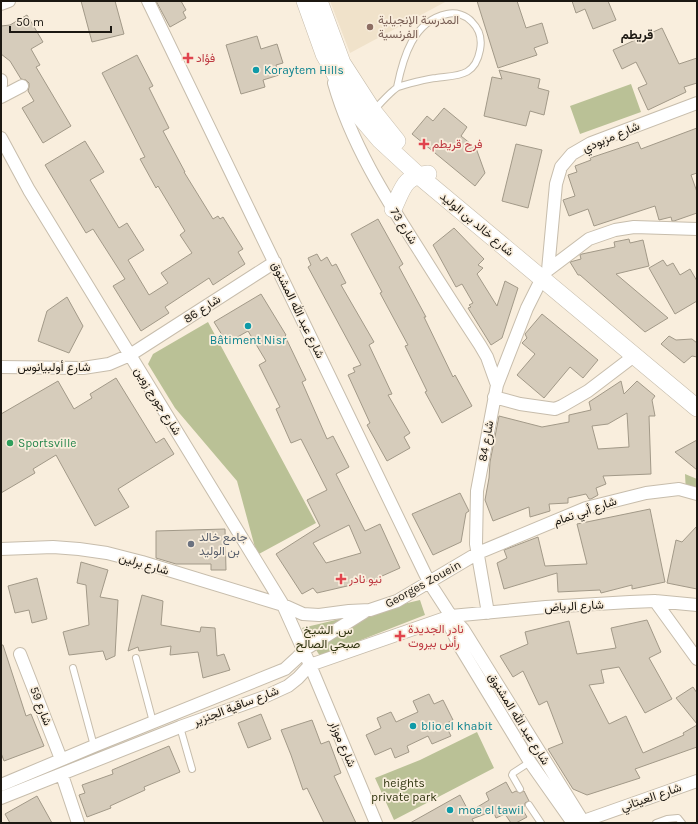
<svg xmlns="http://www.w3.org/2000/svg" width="698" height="824" font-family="Karla,Vazirmatn,sans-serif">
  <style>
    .built { fill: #f0e2ca }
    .green { fill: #bac196 }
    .building { fill: #d6ccbb; stroke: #a29988; fill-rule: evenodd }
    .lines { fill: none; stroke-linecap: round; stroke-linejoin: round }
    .service-casing { stroke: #c7bdac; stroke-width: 8 }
    .minor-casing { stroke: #c7bdac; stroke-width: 14 }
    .secondary-casing { stroke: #c7bdac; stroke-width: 18 }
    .service { stroke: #fff; stroke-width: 6 }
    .minor { stroke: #fff; stroke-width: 12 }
    .secondary { stroke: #fff; stroke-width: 17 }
    .education-dot { fill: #8d6e63; stroke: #f9eedd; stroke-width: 1.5 }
    .health-dot { fill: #e0444e; stroke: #f9eedd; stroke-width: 1.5 }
    .culture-dot { fill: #0f9aa8; stroke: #f9eedd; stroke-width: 1.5 }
    .leisure-dot { fill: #2e9e5b; stroke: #f9eedd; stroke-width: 1.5 }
    .worship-dot { fill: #6b7280; stroke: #f9eedd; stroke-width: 1.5 }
    .labels { text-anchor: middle; stroke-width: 3.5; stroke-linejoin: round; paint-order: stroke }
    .education-label { font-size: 12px; fill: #785e54; stroke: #f9eedd; text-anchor: start }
    .health-label { font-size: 12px; fill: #be3a42; stroke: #f9eedd; text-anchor: start }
    .culture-label { font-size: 12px; fill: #0d838f; stroke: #f9eedd; text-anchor: start }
    .street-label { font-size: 12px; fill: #1c1812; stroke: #f9eedd }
    .leisure-label { font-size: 12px; fill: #27864d; stroke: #f9eedd; text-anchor: start }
    .worship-label { font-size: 12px; fill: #5b616d; stroke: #f9eedd; text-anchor: start }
    .park-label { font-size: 12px; fill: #2e320d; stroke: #f9eedd }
    .neighbourhood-label { font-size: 13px; font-weight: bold; fill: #1c1812; stroke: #f9eedd }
  </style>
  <rect width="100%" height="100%" fill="#f9eedd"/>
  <path class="built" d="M330 1H447L350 53Z"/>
  <path class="green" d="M631 84 641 112 580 134 570 106Z
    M208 322 316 523 257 555 237 481 175 408 148 364 153 354Z
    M685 474 697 479V499L686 493Z
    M420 600 425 615 320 656 302 628Z
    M477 732 494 768 394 820 375 778 420 760Z"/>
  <path class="building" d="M81 1H115L124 34 92 42Z
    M156 1H181L186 10 183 12 186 18 170 27Z
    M477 1H517L526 28 542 23 548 43 534 48 537 55 498 68Z
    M572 1H608L616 20 593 29 585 9 576 13Z
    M27 15 43 42 31 49 40 65 36 67 71 126 43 143 22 108 34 101 28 91 29 87V83L26 80 21 79 10 61 1 54V26L10 25Z
    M662 28 679 64 697 58V83L684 87 686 92 648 110 638 88 647 84 636 62 622 69 613 50Z
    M257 36 261 49 277 44 283 63 276 65 279 75 263 80 265 87 241 94 226 45Z
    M137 55 153 86 149 88 169 128 163 131 185 172H184L213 219 218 216 220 219 223 217 243 249 238 252 245 264 213 285 209 278 165 307 169 313 141 331 113 286 125 279 93 229 86 233 45 165 85 141 104 172 90 180 119 228 127 223 144 250 128 260 149 295 168 283 161 273 192 253 180 235 185 231 158 186 156 188 140 159 145 157 102 73Z
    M499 70 540 79 538 88 549 91 544 115 530 111 526 126 484 116 492 77 502 79Z
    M444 108 467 127 461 136 476 148 485 173 475 186 412 134 427 116 433 121Z
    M697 128V173L691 175 697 192V213L674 221H672L671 217 659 220 655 206 594 226 588 209 569 216 563 200 575 196 568 175 577 172 575 166 591 160 590 158 638 142 641 149Z
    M516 144 542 150 528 208 502 201Z
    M378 219 403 264 399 267 426 317H424L453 377 455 375 472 406 442 423 425 392 427 391 405 346 408 345 380 293 382 292 351 234Z
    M454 228 484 259 478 265 483 268 477 274 497 306 505 281 518 288 502 338 491 345 468 308 471 307 469 305 473 303 462 284 456 287 433 245Z
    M629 239 630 243 643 240 649 266 616 274 668 318 645 332 580 275H578L570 262 581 259 580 255 582 254 615 247 614 242Z
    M317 254 321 261 327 257 332 266 336 264 346 283 341 285 374 342 369 345 392 394 388 395 410 433 404 437 410 448 387 461 367 425 370 423 348 375 355 372 353 368 361 365 308 267 311 265 308 258Z
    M663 260 667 266 673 263 680 275 690 269 697 281V301L675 314 649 268Z
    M261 294 286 335 285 336 306 380 302 382 327 439 333 436 349 467 336 474 365 531 380 524 400 568 373 580 317 593 313 588 302 594 276 554 320 526 307 500 327 490 301 439 291 443 276 409 280 407 259 365 266 361 248 331 227 343 214 322ZM349 525 361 553 326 563 313 543Z
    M67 297 83 326 69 353 38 341 47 311Z
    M542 314 598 360 583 378 570 367 544 398 517 375 535 354 522 343 527 338 525 334Z
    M669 336 676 340 692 339 697 343V357L692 356 684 363 661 344Z
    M116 378 156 443 164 438 174 454 118 489 129 507 95 526 56 455 33 469 35 473 1 493V414L58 381 74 409 92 398 90 394Z
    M621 381 624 394 637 381 655 396 652 400 655 416H649L651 474 603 476 606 484 596 488 598 495 591 499H589L586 494 568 498V503L549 504 550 511 530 517 529 507 493 521 485 500 489 478 490 462 499 416 542 427 569 422V415L591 410 589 402ZM627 413 629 447 598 449 592 426 608 424Z
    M697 440V470L675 452Z
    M460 493 469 511 466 513 461 542 433 555 412 514Z
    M650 509 665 582 632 589V585L601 593 600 590 558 592 557 573 504 589 497 563 507 558 504 550 538 537 545 566 587 564 577 524Z
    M697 526V589L667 583 676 540 682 542Z
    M225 529 226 570H211V564H176L156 558V531Z
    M81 562 108 570 100 597 118 600 115 656 106 660 103 651 69 655 63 632 89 625 86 585 77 583Z
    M37 578 47 619 32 623 29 610 15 613 8 586Z
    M142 595 163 601 161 625 200 632 201 627 215 628 217 656 224 654 230 670 203 678 198 652 170 655 171 646 139 651 138 647 128 651Z
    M647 620 661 652 649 658 672 699 645 713 619 667 601 670 604 683 589 685 609 724 626 716 643 753 684 735 683 733 697 725V747L635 769 640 778 587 795 573 789 548 749 563 743 547 701 539 705 523 671 513 677 500 656 528 644 525 632 569 621 577 654 616 648 611 628Z
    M1 645H3L26 716 31 714 44 746 4 761 1 753Z
    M693 687 697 693V724L676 698Z
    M429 694 434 704 443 700 453 720 445 724 451 736 432 744 428 736 407 746 409 752 395 758 391 748 375 755 366 735 381 728 377 718 391 712 396 722 418 712 413 701Z
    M261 714 271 739 248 748 238 723Z
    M312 720 321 744 329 741 341 773 334 776 356 823H324L307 788 303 790 291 755 281 730Z
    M169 746 180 772 144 787 145 790 110 806 111 808 87 817 79 795 85 793 82 785 113 774 112 770Z
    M506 782 512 793 516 791 520 793 524 791 529 801 525 803V806L521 807 527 817 516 823H511L505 814 496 818 493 811 472 819 474 823H410L460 795 469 812 489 800 486 793Z
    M37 796 52 823H10L5 814Z"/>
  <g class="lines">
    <defs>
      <path id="service" d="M373 111C379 105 391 91 398 87 403 85 430 78 436 78 458 75 475 77 480 50 482 40 480 30 472 22 466 15 456 12 447 14 413 21 403 58 397 87
        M136 658 153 722
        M73 668 94 746
        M180 727 192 769
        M520 789 512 775 513 773 530 762
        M529 805 541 823
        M656 823 667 819 678 818 682 823"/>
      <path id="minor" d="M148 1 429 582 451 616 463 629 584 823
        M1 4 9 1
        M1 80V85
        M334 83C351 143 385 197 419 250 439 282 459 313 480 345L487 357 497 385
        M1 97 22 86
        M1 138 29 190 283 605 310 665 376 823
        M548 270 556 184 561 167 572 154 591 143 697 103
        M548 270 589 239 615 230 634 227 697 229
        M1 367 83 368 109 364 130 355 275 262
        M494 397 520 404 555 409 562 406 588 391 634 356
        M1 549 53 547 79 549 107 553 142 562 283 605 303 614 319 615 349 611 370 610 397 601 478 553 586 508 646 493 679 489 697 494
        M655 601 697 659
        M488 613 476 544 477 491 497 385 527 308 542 278
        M451 616V628L459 645 530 762 573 823
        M20 654 61 759
        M62 775 78 823
        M1 785 94 746 285 669 297 658 304 650 366 611
        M1 798 180 727 264 697 288 686 298 678 310 665 451 616 546 607 630 602 655 601 697 605
        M578 823 697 781"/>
      <path id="secondary" d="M305 1 324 54 357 113 380 140 418 175 697 408
        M319 1 342 63 373 111 397 141
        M393 209C403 189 403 176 428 174"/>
    </defs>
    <use href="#service" class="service-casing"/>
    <use href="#minor" class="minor-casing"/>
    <use href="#secondary" class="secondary-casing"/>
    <use href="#service" class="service"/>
    <use href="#minor" class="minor"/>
    <use href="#secondary" class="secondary"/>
  </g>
  <circle class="education-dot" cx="370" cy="27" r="4"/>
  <g class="health-dot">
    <path d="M186 52h4v4h4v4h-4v4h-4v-4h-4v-4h4z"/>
    <path d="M422 138h4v4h4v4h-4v4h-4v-4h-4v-4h4z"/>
    <path d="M339 573h4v4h4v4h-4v4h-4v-4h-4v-4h4z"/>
    <path d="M398 630h4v4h4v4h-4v4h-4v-4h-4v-4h4z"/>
  </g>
  <g class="culture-dot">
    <circle cx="256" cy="70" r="4"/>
    <circle cx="248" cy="326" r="4"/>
    <circle cx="413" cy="726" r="4"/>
    <circle cx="450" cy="810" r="4"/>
  </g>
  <circle class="leisure-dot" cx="10" cy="443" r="4"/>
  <circle class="worship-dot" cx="191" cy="544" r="4"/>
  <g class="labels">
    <g class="education-label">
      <text x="378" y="24">المدرسة الإنجيلية<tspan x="378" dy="14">الفرنسية</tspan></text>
    </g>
    <g class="health-label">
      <text x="196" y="62">فؤاد</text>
      <text x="432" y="148">فرح قريطم</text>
      <text x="349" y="583">نيو نادر</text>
      <text x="408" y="633">نادر الجديدة<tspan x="408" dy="14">رأس بيروت</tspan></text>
    </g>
    <g class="culture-label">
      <text x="264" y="74">Koraytem Hills</text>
      <text x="248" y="344" text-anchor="middle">Bâtiment Nisr</text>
      <text x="421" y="730">blio el khabit</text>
      <text x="458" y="814">moe el tawil</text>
    </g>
    <g class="street-label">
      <text transform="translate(611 137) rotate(-23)" y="4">شارع مزبودي</text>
      <text transform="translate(477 224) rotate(40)" y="4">شارع خالد بن الوليد</text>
      <text transform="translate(404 226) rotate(58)" y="4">شارع 73</text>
      <text transform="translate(202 309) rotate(-33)" y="4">شارع 86</text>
      <text transform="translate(298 310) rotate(64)" y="4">شارع عبد الله المشنوق</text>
      <text x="54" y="371">شارع أولبيانوس</text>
      <text transform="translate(158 401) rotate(58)" y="4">شارع جورج زوين</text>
      <text transform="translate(486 441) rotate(-80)" y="4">شارع 84</text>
      <text transform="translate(585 511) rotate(-19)" y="4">شارع أبي تمام</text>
      <text transform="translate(144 564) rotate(16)" y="4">شارع برلين</text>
      <text transform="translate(423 584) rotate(-29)" y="4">Georges Zouein</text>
      <text transform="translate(574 606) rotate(-3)" y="4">شارع الرياض</text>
      <text transform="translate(41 706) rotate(69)" y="4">شارع 59</text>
      <text transform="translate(236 706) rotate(-21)" y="4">شارع ساقية الجنزير</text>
      <text transform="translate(519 719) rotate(58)" y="4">شارع عبد الله المشنوق</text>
      <text transform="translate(343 744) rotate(67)" y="4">شارع موزار</text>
      <text transform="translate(651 797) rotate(-19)" y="4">شارع العيتاني</text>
    </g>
    <g class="leisure-label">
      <text x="18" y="447">Sportsville</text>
    </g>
    <g class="worship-label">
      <text x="199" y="541">جامع خالد<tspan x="199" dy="14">بن الوليد</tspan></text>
    </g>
    <g class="park-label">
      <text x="328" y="634">س. الشيخ<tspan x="328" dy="14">صبحي الصالح</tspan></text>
      <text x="404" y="787">heights<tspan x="404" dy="14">private park</tspan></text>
    </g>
    <g class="neighbourhood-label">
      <text x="637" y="39">قريطم</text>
    </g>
  </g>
  <rect width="698" height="824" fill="none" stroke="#1c1812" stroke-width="4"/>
  <path d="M10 26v6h101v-6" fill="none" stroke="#1c1812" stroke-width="2"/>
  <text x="16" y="26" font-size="12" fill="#1c1812" stroke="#f9eedd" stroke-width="3" paint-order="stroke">50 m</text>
</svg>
